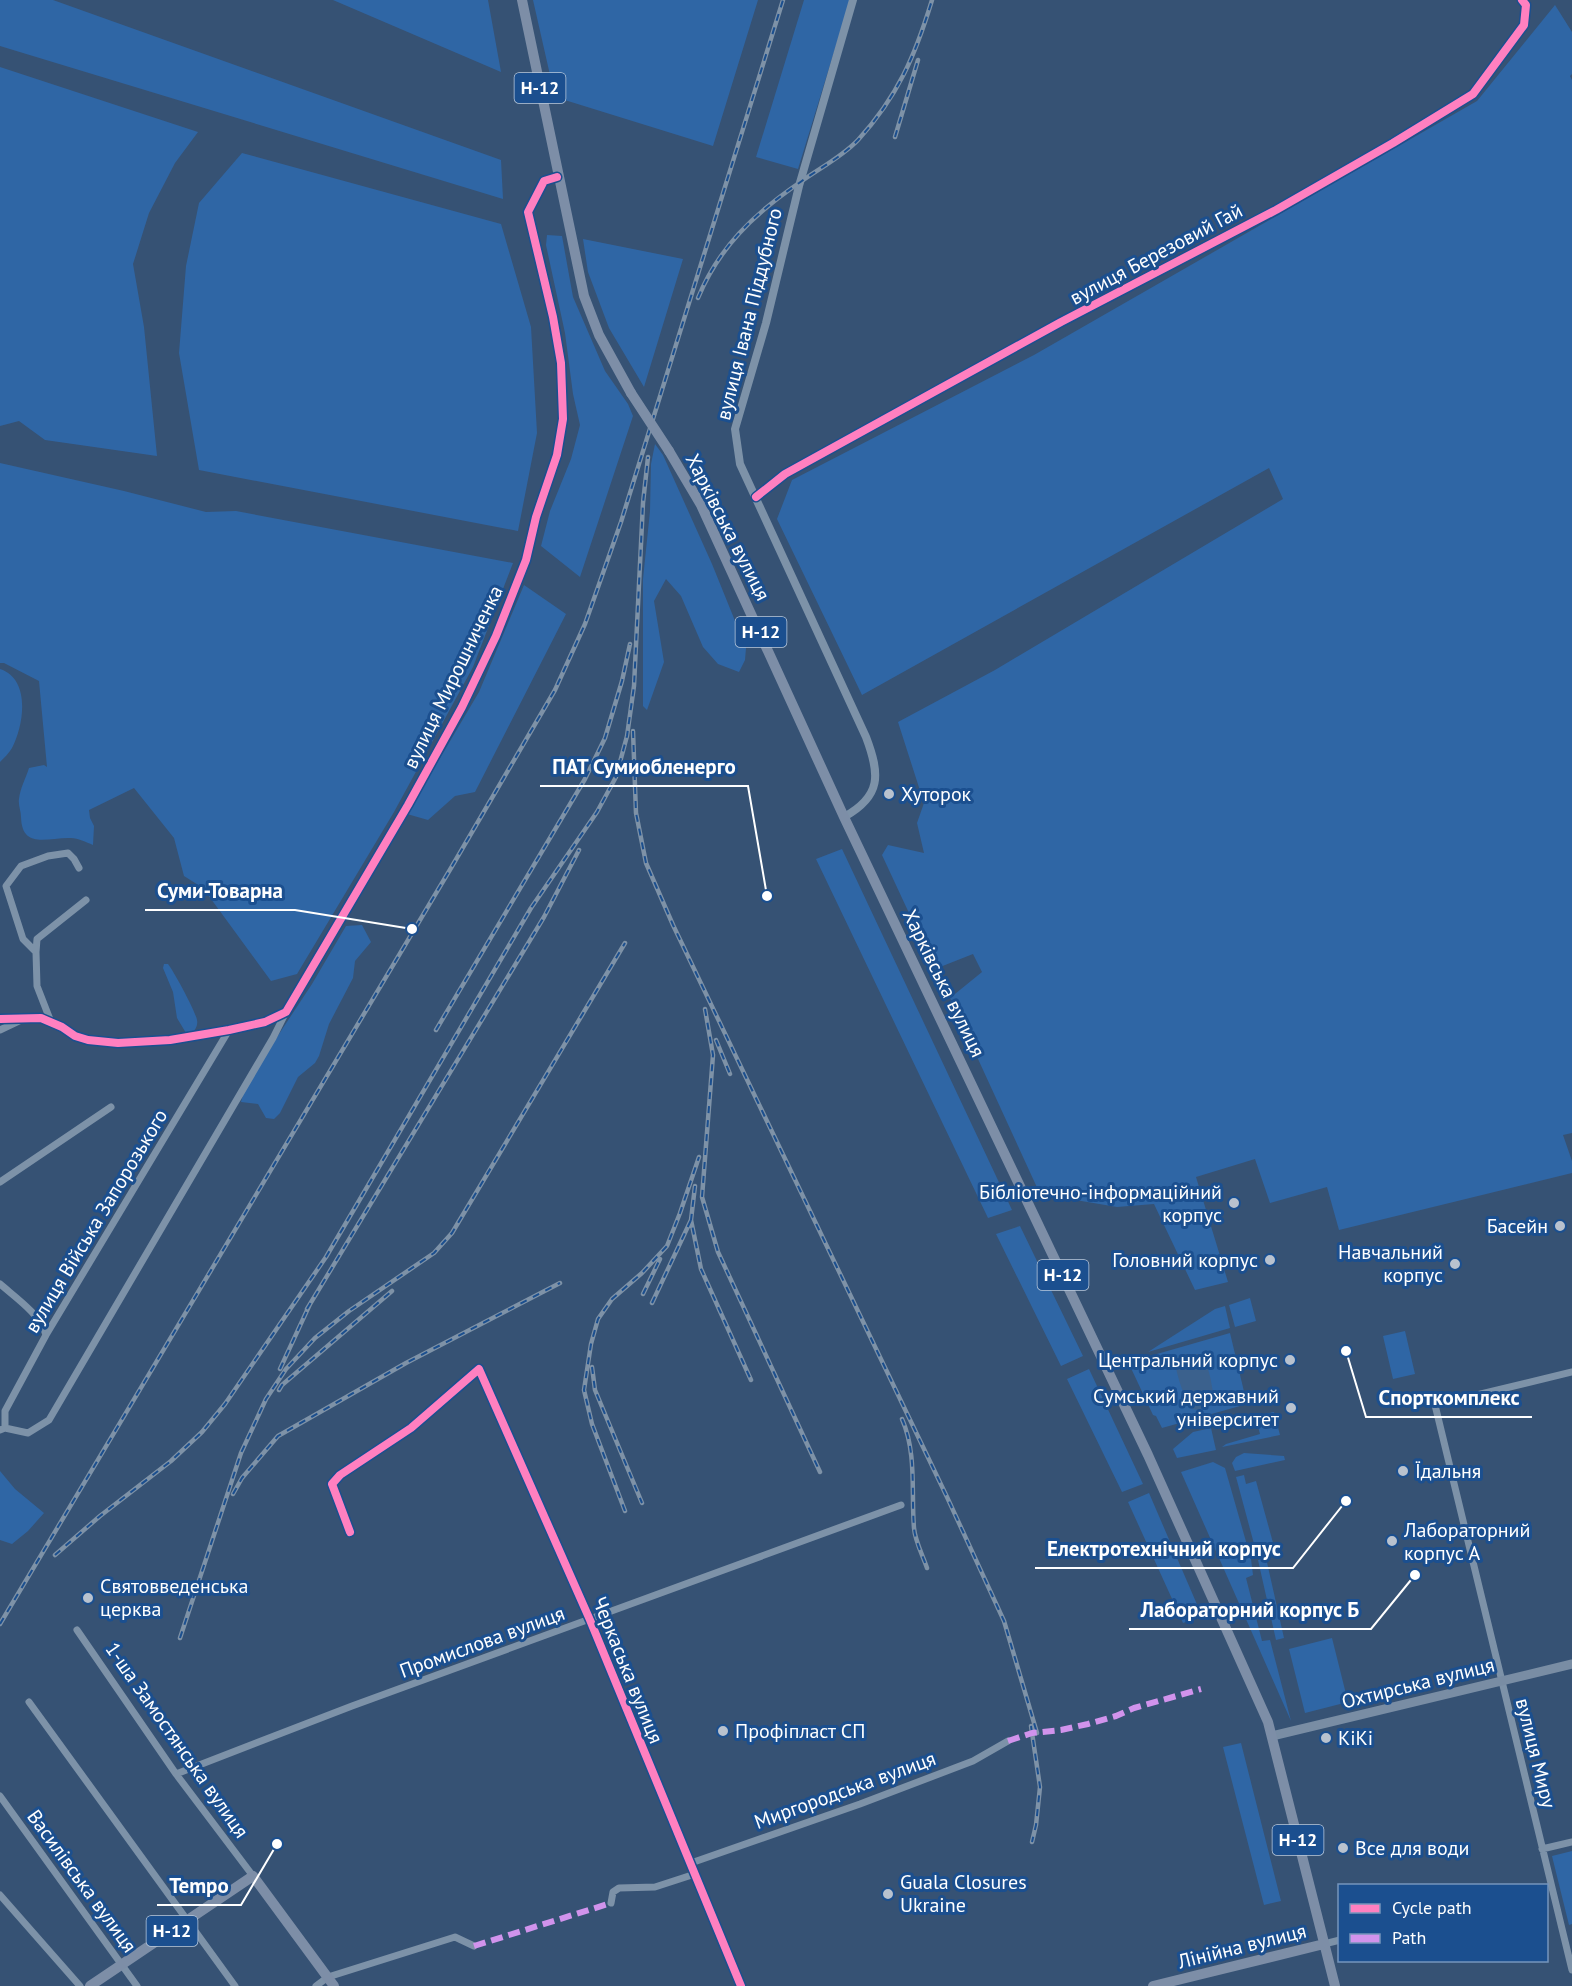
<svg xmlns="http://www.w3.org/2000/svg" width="1572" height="1986" font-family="'PT Sans',sans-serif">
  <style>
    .green { fill: #2f66a5 }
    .water { fill: #3b618d }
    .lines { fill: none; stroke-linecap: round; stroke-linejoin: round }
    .minor { stroke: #7d92a8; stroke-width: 7 }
    .tertiary { stroke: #7d92a8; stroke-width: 8 }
    .secondary { stroke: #798da4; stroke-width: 9 }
    .primary { stroke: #7d8ea7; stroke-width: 10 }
    .rail-casing { stroke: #7e92a7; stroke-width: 4.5 }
    .rail { stroke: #1b4f8f; stroke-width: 2; stroke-dasharray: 7; stroke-linecap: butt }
    .primary-bridge { stroke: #7d8ea7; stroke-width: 10 }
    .quiet { stroke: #d193ec; stroke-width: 6; stroke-dasharray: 12 6; stroke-linecap: butt }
    .cycleway-casing { stroke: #1b4f8f; stroke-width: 11 }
    .cycleway { stroke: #ff80c0; stroke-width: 8 }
    .poi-dot { fill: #b9c2ce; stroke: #1b4f8f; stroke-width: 2 }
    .labels { text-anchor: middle; stroke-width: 6; stroke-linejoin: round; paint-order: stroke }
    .shield { fill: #1b4f8f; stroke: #bbcadd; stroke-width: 1.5 }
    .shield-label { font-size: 18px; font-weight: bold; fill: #fff }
    .street-label { font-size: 20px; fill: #fff; stroke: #1b4f8f }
    .poi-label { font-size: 20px; fill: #fff; stroke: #1b4f8f; text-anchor: start }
    .leader { fill: none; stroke: #fff; stroke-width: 2 }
    .callout-dot { fill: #fff; stroke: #1b4f8f; stroke-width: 2 }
    .callout-label { font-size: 21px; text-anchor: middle; font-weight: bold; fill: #fff; stroke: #1b4f8f; stroke-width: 6; stroke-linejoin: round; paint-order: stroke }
  </style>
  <rect width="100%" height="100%" fill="#365274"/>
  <path class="green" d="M0 0H53L501 160 503 199 0 46Z
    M333 0H488L501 72Z
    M533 0H758L713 146 555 97Z
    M804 0H850L798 169 756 157Z
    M1555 5 1572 32V74L1570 76 1572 80V1133L1563 1135 1572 1161V1173L1339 1230 1327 1187 1270 1203 1255 1159 1196 1177 1228 1282 1195 1290 1154 1204 1117 1207 1040 1194 950 998 982 972 973 954 935 969 882 855 888 845 924 853 917 823 924 803 898 722 995 670 1283 499 1269 468 862 695 777 519 792 480 1034 355 1477 101Z
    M0 67 198 132 175 163 149 213 133 264 144 327 157 456 45 440 19 421 0 426Z
    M242 153 501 224 531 327 537 433 518 531 199 470 179 353 186 266 199 203Z
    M547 235 562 236 573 297 605 371 628 404 633 416 580 577 541 546 550 511 571 459 580 425 573 394 565 333 546 245Z
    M583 239 683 259 644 387 609 328 588 272Z
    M655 444 663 455 712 564 746 648 745 660 739 672 718 664 703 647 681 596 666 579 654 601 664 662 647 710 643 706V579L650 511 651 464Z
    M0 463 124 491 206 512 236 511 513 563 473 667 394 812 297 974 271 981 203 888 184 876 174 838 134 788 89 810 90 818 94 826 93 845C86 842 78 838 71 838 48 837 22 850 21 817 21 811 18 805 19 799 20 788 26 778 29 768L44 765 47 767 39 681 4 663H0Z
    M524 585 566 614 475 792 455 796 428 820 407 814 479 692Z
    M0 669C31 679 24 725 12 748 9 753 4 758 0 762Z
    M842 849 1012 1210 988 1218 816 859Z
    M362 925 371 942 355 961 353 978 329 1024 319 1056 315 1063 298 1077 280 1113 274 1119 266 1118 258 1104 241 1102 246 1084 312 984 346 926Z
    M164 964H168C173 970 196 1012 197 1020 198 1025 196 1029 192 1033H186L177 1018 173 992 163 968Z
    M1020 1226 1083 1356 1061 1366 996 1234Z
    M1250 1298 1256 1321 1235 1327 1229 1305Z
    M1225 1306 1230 1328 1148 1352 1215 1309Z
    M1405 1331 1415 1374 1393 1379 1383 1336Z
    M1230 1333 1247 1404 1162 1428 1156 1416 1153 1415 1130 1366 1136 1360Z
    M1089 1369 1143 1484 1122 1492 1067 1379Z
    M1274 1412 1280 1435 1222 1447 1226 1444 1260 1434 1256 1419 1218 1428 1217 1424Z
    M1211 1428 1216 1450 1177 1458 1173 1449 1193 1432Z
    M1244 1453 1284 1456 1285 1460 1235 1471 1232 1463 1236 1457Z
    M1213 1462 1225 1468 1251 1559 1253 1575 1246 1578 1262 1641 1270 1640 1291 1721 1181 1472Z
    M0 1471 15 1489 44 1513 28 1531 12 1544 0 1540Z
    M1244 1475 1246 1484 1256 1481 1275 1550 1257 1555 1236 1477Z
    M1149 1493 1202 1616 1183 1623 1128 1502Z
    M1266 1558 1284 1638 1276 1640 1258 1560Z
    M1332 1638 1348 1702 1305 1713 1289 1649Z
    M1241 1743 1281 1901 1264 1905 1223 1747Z
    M1572 1851V1924L1569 1925 1552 1856Z"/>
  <path class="water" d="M1184 1354H1198C1210 1363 1211 1383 1214 1397L1208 1405 1199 1410 1192 1409C1183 1395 1178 1379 1175 1363L1178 1357Z"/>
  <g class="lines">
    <path class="minor" d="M36 952 37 939 86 900
      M0 1019 41 1018 62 1027 75 1036 88 1040 118 1043 170 1040 229 1030 265 1022 286 1012 408 805 462 707 496 636 526 560 536 517 557 455 563 419 561 363 553 317 528 212 544 181 557 177
      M51 1022 37 986 36 952 23 939 6 886 21 866 48 856 68 853 74 859 79 868
      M0 1030 21 1020
      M0 1182 111 1107
      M0 1284C16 1298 40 1314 46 1335
      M1572 1372 1435 1405 1572 1970
      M5 1428 28 1433 49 1420 273 1038 286 1012
      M0 1430 5 1428V1411L46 1335 229 1030
      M350 1532 332 1484 340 1475 411 1428 479 1369 590 1620 741 1986
      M77 1630 176 1774 253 1876
      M29 1702 235 1986
      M176 1774 352 1706 901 1505
      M0 1796 137 1986
      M1542 1849 1572 1842
      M691 1863 860 1804 973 1761 1008 1741
      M0 1895 80 1986
      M611 1903 613 1892 619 1888 655 1887 695 1874
      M1324 1944 1340 1940
      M316 1986 328 1977 455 1937 474 1946"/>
    <path class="tertiary" d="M756 497 785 474 1061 322 1276 210 1393 143 1473 94 1524 25 1526 5 1522 0
      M844 817C882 796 880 774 866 737L740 464 735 429 766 323 799 186 853 0"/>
    <path class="secondary" d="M1272 1736 1572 1664"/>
    <path class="primary" d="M522 0 584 296 599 335 631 393
      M669 451 701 505 844 817 1148 1455 1268 1722 1335 1986
      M90 1986 253 1876 334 1986
      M1153 1986 1324 1944"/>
    <defs>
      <path id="rail" d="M895 137 918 60
        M698 298C719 247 754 214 799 183 818 169 842 157 858 140 898 96 915 56 932 0
        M633 731 636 813 646 863 673 925 947 1497 1004 1621 1037 1733
        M705 1009 713 1055 702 1197 718 1252 820 1472
        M436 1030 585 779 605 738 622 681 630 644
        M716 1040 730 1074
        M695 1186 691 1220 701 1269 751 1380
        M643 1294 660 1259
        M652 1303 691 1220
        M307 1309 544 917 579 850
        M592 1367 595 1390 642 1503
        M280 1369 310 1304
        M279 1390 282 1385 392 1291
        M902 1419C917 1453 911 1492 914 1528 915 1541 923 1556 927 1568
        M233 1494 242 1478 278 1436 406 1363 560 1283
        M625 1511 592 1424 584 1390 591 1344 598 1319 612 1299 642 1273 667 1246 680 1213 699 1157
        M55 1555 100 1516 171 1461 202 1432 225 1404 326 1257 531 908 597 812 616 777 627 736 634 686 643 503 648 457
        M0 1624 451 868 555 690 585 624 621 522 783 0
        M180 1638 241 1453 266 1399 286 1369 315 1338 349 1311 434 1253 452 1233 625 943
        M1031 1726 1040 1787 1036 1825 1032 1842"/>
    </defs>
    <use href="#rail" class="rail-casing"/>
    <use href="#rail" class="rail"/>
    <path class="primary-bridge" d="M631 393 669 451"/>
    <path class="quiet" d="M1008 1741 1032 1733 1061 1730 1088 1724 1116 1716 1134 1708 1201 1689
      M474 1946 611 1903"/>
    <defs>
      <path id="cycleway" d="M756 497 785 474 1061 322 1276 210 1393 143 1473 94 1524 25 1526 5 1522 0
        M0 1019 41 1018 62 1027 75 1036 88 1040 118 1043 170 1040 229 1030 265 1022 286 1012 408 805 462 707 496 636 526 560 536 517 557 455 563 419 561 363 553 317 528 212 544 181 557 177
        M350 1532 332 1484 340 1475 411 1428 479 1369 590 1620 741 1986"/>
    </defs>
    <use href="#cycleway" class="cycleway-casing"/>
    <use href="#cycleway" class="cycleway"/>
  </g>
  <g class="poi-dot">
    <circle cx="889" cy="794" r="6"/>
    <circle cx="1234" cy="1203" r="6"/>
    <circle cx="1560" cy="1226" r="6"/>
    <circle cx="1270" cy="1260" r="6"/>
    <circle cx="1455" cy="1264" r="6"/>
    <circle cx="1290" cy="1360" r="6"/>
    <circle cx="1291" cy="1408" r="6"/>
    <circle cx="1403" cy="1471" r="6"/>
    <circle cx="1392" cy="1541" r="6"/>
    <circle cx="88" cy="1598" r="6"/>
    <circle cx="723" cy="1731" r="6"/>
    <circle cx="1326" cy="1738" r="6"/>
    <circle cx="1343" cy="1848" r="6"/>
    <circle cx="888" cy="1894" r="6"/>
  </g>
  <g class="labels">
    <g class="shield">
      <rect x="514.5" y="73" width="51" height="30" rx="4.5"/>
      <rect x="735.5" y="617" width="51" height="30" rx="4.5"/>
      <rect x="1037.5" y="1260" width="51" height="30" rx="4.5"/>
      <rect x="1272.5" y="1825" width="51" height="30" rx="4.5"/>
      <rect x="146.5" y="1916" width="51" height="30" rx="4.5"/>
    </g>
    <g class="shield-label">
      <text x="540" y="94">Н-12</text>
      <text x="761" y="638">Н-12</text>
      <text x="1063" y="1281">Н-12</text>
      <text x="1298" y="1846">Н-12</text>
      <text x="172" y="1937">Н-12</text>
    </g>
    <g class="street-label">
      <text transform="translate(1156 254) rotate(-28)" y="7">вулиця Березовий Гай</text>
      <text transform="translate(749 314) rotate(-76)" y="7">вулиця Івана Піддубного</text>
      <text transform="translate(728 527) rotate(63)" y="7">Харківська вулиця</text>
      <text transform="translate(453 677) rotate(-64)" y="7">вулиця Мирошниченка</text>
      <text transform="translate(944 983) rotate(64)" y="7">Харківська вулиця</text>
      <text transform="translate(96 1221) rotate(-59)" y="7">вулиця Війська Запорозького</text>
      <text transform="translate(482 1642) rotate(-20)" y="7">Промислова вулиця</text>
      <text transform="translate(628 1670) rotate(68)" y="7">Черкаська вулиця</text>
      <text transform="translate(1418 1683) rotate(-14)" y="7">Охтирська вулиця</text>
      <text transform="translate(177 1740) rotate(55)" y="7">1-ша Замостянська вулиця</text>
      <text transform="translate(1536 1753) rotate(76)" y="7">вулиця Миру</text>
      <text transform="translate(845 1790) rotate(-20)" y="7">Миргородська вулиця</text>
      <text transform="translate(82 1881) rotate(54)" y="7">Василівська вулиця</text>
      <text transform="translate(1242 1946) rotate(-14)" y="7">Лінійна вулиця</text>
    </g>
    <g class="poi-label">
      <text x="901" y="801">Хуторок</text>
      <text x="1222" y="1199" text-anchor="end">Бібліотечно-інформаційний<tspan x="1222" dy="23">корпус</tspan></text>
      <text x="1548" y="1233" text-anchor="end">Басейн</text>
      <text x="1443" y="1259" text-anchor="end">Навчальний<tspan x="1443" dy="23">корпус</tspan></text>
      <text x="1258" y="1267" text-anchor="end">Головний корпус</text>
      <text x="1278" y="1367" text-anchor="end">Центральний корпус</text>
      <text x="1279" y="1403" text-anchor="end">Сумський державний<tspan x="1279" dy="23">університет</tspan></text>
      <text x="1415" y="1478">Їдальня</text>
      <text x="1404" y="1537">Лабораторний<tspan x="1404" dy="23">корпус А</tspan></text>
      <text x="100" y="1593">Святовведенська<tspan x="100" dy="23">церква</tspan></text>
      <text x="735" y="1738">Профіпласт СП</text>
      <text x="1338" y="1745">КіКі</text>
      <text x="1355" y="1855">Все для води</text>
      <text x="900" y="1889">Guala Closures<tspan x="900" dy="23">Ukraine</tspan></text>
    </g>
  </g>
  <path class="leader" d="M767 896L748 786H540M412 929L295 910H145M1346 1351L1366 1417H1532M1346 1501L1293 1568H1035M1415 1575L1371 1629H1129M277 1844L241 1905H157"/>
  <g class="callout-dot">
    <circle cx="767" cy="896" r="6"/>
    <circle cx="412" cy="929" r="6"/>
    <circle cx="1346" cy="1351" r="6"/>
    <circle cx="1346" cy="1501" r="6"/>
    <circle cx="1415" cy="1575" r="6"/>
    <circle cx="277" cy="1844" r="6"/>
  </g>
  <g class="callout-label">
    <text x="644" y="774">ПАТ Сумиобленерго</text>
    <text x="220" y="898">Суми-Товарна</text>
    <text x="1449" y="1405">Спорткомплекс</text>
    <text x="1164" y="1556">Електротехнічний корпус</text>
    <text x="1250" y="1617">Лабораторний корпус Б</text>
    <text x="199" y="1893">Tempo</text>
  </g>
  <rect x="1338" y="1884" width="210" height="78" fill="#1b4f8f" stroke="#7695bc" stroke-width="1.5"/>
  <rect x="1350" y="1904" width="30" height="9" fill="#ff80c0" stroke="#7695bc" stroke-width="1.5"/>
  <text x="1392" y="1914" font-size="18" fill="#ffffff">Cycle path</text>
  <rect x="1350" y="1934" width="30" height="9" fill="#d193ec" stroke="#7695bc" stroke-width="1.5"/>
  <text x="1392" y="1944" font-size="18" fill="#ffffff">Path</text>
</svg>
